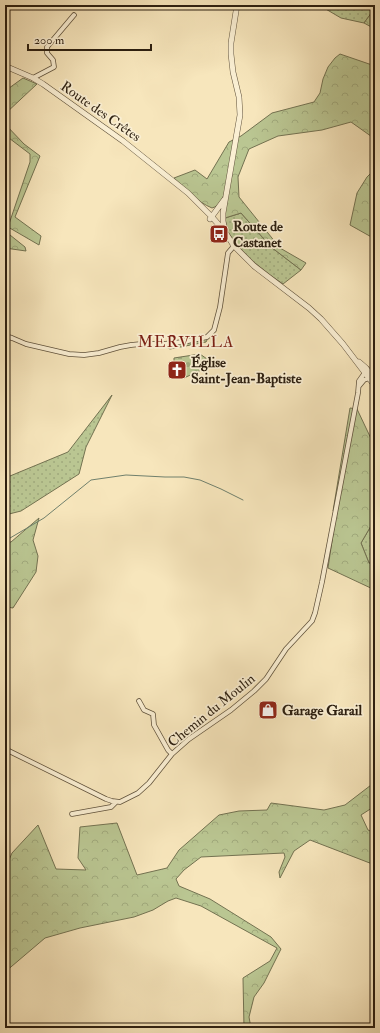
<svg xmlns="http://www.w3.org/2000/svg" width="380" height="1033" font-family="'IM FELL Double Pica',serif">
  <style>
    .grass { fill: url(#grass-dots); stroke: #737251 }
    .forest { fill: url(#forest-crowns); stroke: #737251 }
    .cemetery { fill: url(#cemetery-stones); stroke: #737251 }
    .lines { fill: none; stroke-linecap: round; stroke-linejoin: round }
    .stream { stroke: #70806d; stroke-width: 1 }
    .minor-casing { stroke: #5f513b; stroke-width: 5.5 }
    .tertiary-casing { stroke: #5f513b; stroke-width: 6 }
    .minor { stroke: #faefd3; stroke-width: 4 }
    .tertiary { stroke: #faefd3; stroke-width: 5 }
    .labels { text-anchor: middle; stroke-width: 3.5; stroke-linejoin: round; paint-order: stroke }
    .street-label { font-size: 14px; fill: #2c1f10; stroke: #faefd3 }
    .poi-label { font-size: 14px; font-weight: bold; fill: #2c1f10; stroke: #faefd3; text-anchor: start }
    .quarter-label { font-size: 16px; letter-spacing: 1px; fill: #7a1f14; stroke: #faefd3 }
  </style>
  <defs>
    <pattern id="grass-dots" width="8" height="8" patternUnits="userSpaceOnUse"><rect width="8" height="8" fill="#bac692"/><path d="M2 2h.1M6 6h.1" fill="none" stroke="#a0aa7d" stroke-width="1.8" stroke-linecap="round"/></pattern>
    <pattern id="forest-crowns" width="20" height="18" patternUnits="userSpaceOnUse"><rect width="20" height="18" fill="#bac692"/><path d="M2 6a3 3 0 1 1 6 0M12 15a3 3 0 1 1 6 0" fill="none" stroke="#a0aa7d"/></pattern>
    <pattern id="cemetery-stones" width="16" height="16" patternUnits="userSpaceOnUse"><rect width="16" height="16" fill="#bac692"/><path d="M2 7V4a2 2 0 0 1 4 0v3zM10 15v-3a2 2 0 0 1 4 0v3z" fill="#a0aa7d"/></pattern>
  </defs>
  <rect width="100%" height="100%" fill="#f7e6bc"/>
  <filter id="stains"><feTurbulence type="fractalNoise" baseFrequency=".005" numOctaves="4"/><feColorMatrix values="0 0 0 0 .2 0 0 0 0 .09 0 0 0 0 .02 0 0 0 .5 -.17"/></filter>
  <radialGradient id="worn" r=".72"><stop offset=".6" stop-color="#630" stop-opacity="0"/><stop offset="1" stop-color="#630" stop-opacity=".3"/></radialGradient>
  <path class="grass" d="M327 5H375V8L364 23 341 18 324 8Z
    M241 213 271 247 301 270 283 284 270 275 250 259 239 247 227 231 225 218Z
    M206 339 207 340 206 342 170 349 166 347 168 345 193 342Z
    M112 395 86 447 79 474 21 511 5 515V476H10L68 452Z
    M375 519V565L369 563 361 543Z"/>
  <path class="forest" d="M375 8V29L364 23Z
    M340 54 375 66V139L351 122 322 130 278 136 249 149 238 177 239 197 280 248 306 263 301 270 271 247 241 213 225 218V191C223 198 220 206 212 208 197 202 186 189 174 178L195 170 207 179 229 142 241 136 272 113 314 102 320 93 323 79 328 67 335 58Z
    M23 78 37 84 5 114V91Z
    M5 124 24 144 40 156 15 217 41 236 39 245 8 227 30 162V154L5 135Z
    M375 169V239L350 225 357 193 367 177Z
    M5 231 25 247 26 251 5 248Z
    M350 408 357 409 375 447V519L361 543 369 563 375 565V590L328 568 336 514 333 511Z
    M39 518 33 540 38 556 36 572 13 608 7 607 5 605V543L11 542Z
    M375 782V806L361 815 368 830 375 833V865L310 840 294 851 280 878 279 872 285 857 284 853 201 857 184 870 176 879 179 886 210 899 271 937 281 949 264 983 254 997 249 1017 251 1028H244L243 978 270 961 277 948 201 906 176 898 168 901 153 910 134 917 80 928 45 938 5 972V869L12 853 38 825 56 869 86 870 78 858 80 827 117 823 137 875 167 868 179 850 219 815 239 811 267 810 271 803 324 810 345 805Z"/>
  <path class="cemetery" d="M200 354 214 364 184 378 182 367 179 368V366H174V358Z"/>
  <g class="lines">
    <path class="stream" d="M371 116V113L373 108 375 107
      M5 541 44 518 91 480 126 475 165 477H184L200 480 221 489 243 500"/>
    <defs>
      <path id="minor" d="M33 78 54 67 53 60 47 53V47L74 15
        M5 336 12 338 26 344 69 354 84 355 99 353 120 347 131 345 141 344H163L183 342 207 337 214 330 220 307 228 253 234 246
        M139 701 144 710 153 714 154 725 168 750 172 754
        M5 749 106 799 112 801 120 802 138 793 149 783 172 754 189 739 231 710 254 691 266 679 286 649 312 621 315 613 322 582 358 393 359 381 364 374 370 373 369 378 364 380 359 386
        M72 814 111 807 116 802"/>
      <path id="tertiary" d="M5 66 33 78 43 84 123 141 188 193 212 217 225 232 234 246
        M210 219 224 200
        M225 231 223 221V213L240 115 239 97 233 72 231 54V43L237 5
        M233 245 254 266 309 308 321 319 343 344 375 386
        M359 362 366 368 375 379"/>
    </defs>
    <use href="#minor" class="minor-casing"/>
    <use href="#tertiary" class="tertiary-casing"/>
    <use href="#minor" class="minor"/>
    <use href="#tertiary" class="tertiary"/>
  </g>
  <defs>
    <symbol id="bus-square" viewBox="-11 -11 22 22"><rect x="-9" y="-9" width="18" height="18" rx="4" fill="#8f2418" stroke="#faefd3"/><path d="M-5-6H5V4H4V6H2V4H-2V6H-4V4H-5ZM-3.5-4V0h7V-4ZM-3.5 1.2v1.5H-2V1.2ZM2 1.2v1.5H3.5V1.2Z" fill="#fff"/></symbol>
    <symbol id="church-square" viewBox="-11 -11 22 22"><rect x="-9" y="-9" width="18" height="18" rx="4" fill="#8f2418" stroke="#faefd3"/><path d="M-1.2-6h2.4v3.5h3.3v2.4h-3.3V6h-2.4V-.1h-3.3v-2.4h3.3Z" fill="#fff"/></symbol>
    <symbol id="shop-square" viewBox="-11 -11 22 22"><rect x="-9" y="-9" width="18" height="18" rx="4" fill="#8f2418" stroke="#faefd3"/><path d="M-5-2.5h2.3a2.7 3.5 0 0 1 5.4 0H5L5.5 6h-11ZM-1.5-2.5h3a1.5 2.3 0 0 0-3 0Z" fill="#fff"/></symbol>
  </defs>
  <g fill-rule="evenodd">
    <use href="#bus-square" x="208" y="223" width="22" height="22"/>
    <use href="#church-square" x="166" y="359" width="22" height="22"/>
    <use href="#shop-square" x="257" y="699" width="22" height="22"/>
  </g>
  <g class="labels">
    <g class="street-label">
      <text transform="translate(101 111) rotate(35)" y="5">Route des Crêtes</text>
      <text transform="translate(211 710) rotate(-39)" y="5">Chemin du Moulin</text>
    </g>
    <g class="poi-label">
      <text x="233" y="231">Route de<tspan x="233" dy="16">Castanet</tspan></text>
      <text x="191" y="367">Église<tspan x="191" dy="16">Saint-Jean-Baptiste</tspan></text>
      <text x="282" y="715">Garage Garail</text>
    </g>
    <g class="quarter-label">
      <text x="186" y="347">MERVILLA</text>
    </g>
  </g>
  <rect width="380" height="1033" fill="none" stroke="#f7e6bc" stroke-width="20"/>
  <rect x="6" y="6" width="368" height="1021" fill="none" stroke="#2c1f10" stroke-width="2"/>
  <rect x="10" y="10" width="360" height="1013" fill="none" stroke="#2c1f10"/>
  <path d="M28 44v6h123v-6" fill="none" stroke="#2c1f10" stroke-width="2"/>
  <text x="34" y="44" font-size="12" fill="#2c1f10" stroke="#faefd3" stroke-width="3" paint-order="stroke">200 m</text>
  <rect width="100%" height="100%" filter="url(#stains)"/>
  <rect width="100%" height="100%" fill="url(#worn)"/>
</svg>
